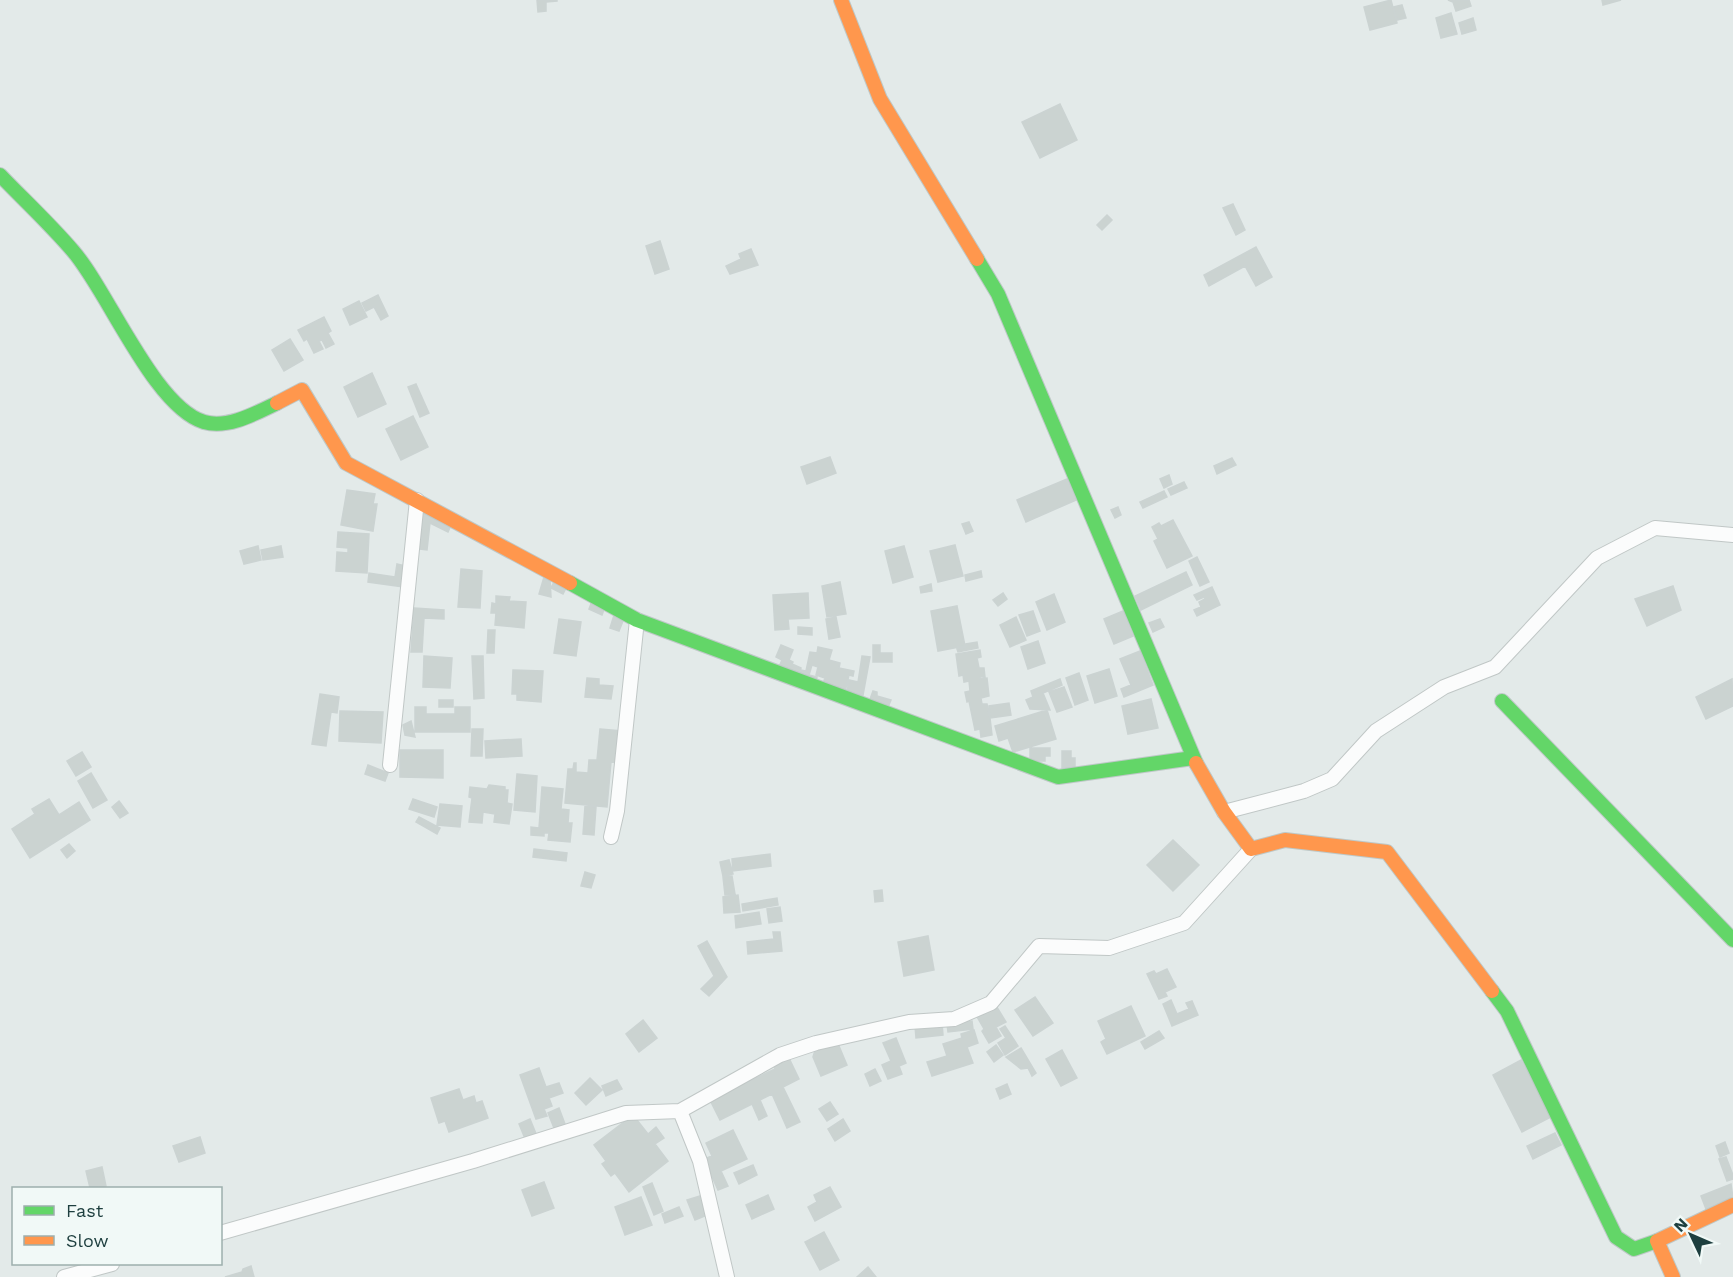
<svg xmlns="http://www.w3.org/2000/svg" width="1733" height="1277" font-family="'Work Sans',sans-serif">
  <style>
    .building { fill: #cbd3d1; stroke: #cbd3d2; stroke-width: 1.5 }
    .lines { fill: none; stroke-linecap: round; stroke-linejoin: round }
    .street-casing { stroke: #c0c7c6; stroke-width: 16 }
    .fast-casing { stroke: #bec8c7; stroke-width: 16 }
    .slow-casing { stroke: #bec8c7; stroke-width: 16 }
    .street { stroke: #fbfcfc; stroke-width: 14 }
    .fast { stroke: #63d668; stroke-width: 14 }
    .slow { stroke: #ff974d; stroke-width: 14 }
  </style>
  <rect width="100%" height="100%" fill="#e3eae9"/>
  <path class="building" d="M537 0H557V1L546 2V11L538 12Z
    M1391 0 1397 23 1370 30 1364 7Z
    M1448 0H1469L1471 6 1456 11 1453 2Z
    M1602 0H1621L1603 5Z
    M1402 5 1406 18 1397 20 1393 7Z
    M1451 13 1457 34 1441 38 1436 18Z
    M1473 18 1476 30 1462 34 1459 23Z
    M1060 104 1077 140 1040 158 1022 122Z
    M1233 204 1245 230 1236 235 1223 208Z
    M1107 215 1112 220 1102 230 1097 225Z
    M660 241 669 269 655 274 646 246Z
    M1256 247 1272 277 1256 286 1245 266 1209 286 1204 275Z
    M751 249 758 265 730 274 726 266 741 259 739 254Z
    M378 295 388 316 381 320 374 307 366 311 362 303Z
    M359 301 367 317 350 325 343 309Z
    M324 317 331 331 328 333 334 344 326 348 322 340 319 341 323 349 314 353 307 339 304 341 298 330Z
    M290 339 303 360 284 371 272 350Z
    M372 373 386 404 358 417 344 387Z
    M416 384 429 413 420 417 408 387Z
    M413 416 428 447 401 460 386 429Z
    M830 457 836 473 807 484 801 467Z
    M1232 458 1236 465 1217 474 1214 466Z
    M1169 475 1172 484 1164 488 1160 479Z
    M1067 479 1076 500 1026 522 1017 500Z
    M1184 482 1187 488 1171 495 1168 489Z
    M347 490 375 494 373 504H377L373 531 341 525Z
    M1164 491 1167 497 1143 508 1140 502Z
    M1118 507 1121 515 1115 518 1111 510Z
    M424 512 451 525 448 532 430 523 427 550 420 549Z
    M1173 520 1192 556 1167 568 1154 541 1158 539 1152 527 1159 523 1161 526Z
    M969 522 973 531 966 534 962 524Z
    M338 532 369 534 367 573 336 571 337 552 348 553V548L337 547Z
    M955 545 963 576 938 582 930 551Z
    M258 546 261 560 244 564 240 551Z
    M281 546 283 557 263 560 261 550Z
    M904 546 913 577 893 583 885 551Z
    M1197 557 1209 582 1200 586 1189 561Z
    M397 564 406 566 403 587 368 582 369 573 395 577Z
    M461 569 482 571 480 608 458 607Z
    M981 571 982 577 966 581 965 575Z
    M1186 572 1192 585 1141 610 1135 596Z
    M544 577 550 579 551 597 539 594Z
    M555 580 567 586 563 594 551 588Z
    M840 582 846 614 827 617 822 586Z
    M931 584 932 591 921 593 920 587Z
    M1673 586 1681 610 1647 626 1635 599Z
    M1212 587 1220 605 1197 616 1194 610 1201 607 1199 602 1205 599 1204 597 1197 600 1194 595Z
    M808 593 809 618 788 619 789 629 775 630 773 595Z
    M1003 593 1007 599 998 606 993 600Z
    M1054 594 1065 622 1047 630 1036 602Z
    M496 596 510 597 509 601 526 602 524 628 495 625 496 613H491L492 603 496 604Z
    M592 601 605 607 602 615 589 609Z
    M957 606 965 646 938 651 931 611Z
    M414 608 444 610V619L424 618 422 652H411Z
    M1033 611 1040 631 1027 636 1019 615Z
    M1123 611 1133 636 1114 644 1104 619Z
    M615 612 625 616 619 631 610 628Z
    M836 617 840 637 829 639 826 619Z
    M1016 617 1026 640 1010 647 1000 625Z
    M559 619 581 622 576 656 554 653Z
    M1160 619 1164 627 1153 632 1149 623Z
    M798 627 812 628V635L798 634Z
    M488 630H495L494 653H487Z
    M1038 641 1045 663 1028 669 1021 647Z
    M977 642 978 648 958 652 957 649 966 647V644Z
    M781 645 793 650 789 660 793 662 792 664 801 668 800 673 778 669 782 660 776 657Z
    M873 645H880V653H892V662H873Z
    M818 647 832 650 829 660 840 663 839 668 854 671 853 676 849 675 845 692 822 686 825 678 816 675 818 667 812 665 809 675 817 677 816 681 799 677 801 670 806 671 810 652 817 653Z
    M980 650 981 657 977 658 979 668H984L985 677H980V679L987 678 989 696 981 698 982 704H987L989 716H990L989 706 1009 703 1011 715 990 718 992 735 981 737 980 729 975 730 969 701 967 702 965 692 970 691 969 681 964 682 963 675 959 676 956 654Z
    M1140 651 1153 685 1124 697 1121 689 1131 685 1120 659Z
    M424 656 452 658 450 688 423 687Z
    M472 656H483L484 698 474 699Z
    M862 656 870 657 863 695 847 692 849 680 858 682Z
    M1109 669 1117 696 1095 703 1087 676Z
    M513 670 543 671 541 702 517 700V694H512Z
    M1079 673 1088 700 1075 705 1066 678Z
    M587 678 599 679V685L613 686 611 699 585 697Z
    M1060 679 1062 685 1043 693 1050 710 1030 709 1026 700 1033 697 1031 691Z
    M1732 679 1733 706 1706 719 1696 697Z
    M1064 687 1072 707 1057 712 1049 692Z
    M873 691 877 692V696L891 700 888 707 869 702Z
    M320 694 339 697 337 713 331 712 326 746 312 744Z
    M1151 699 1158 728 1128 734 1122 706Z
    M439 700H453V707H439Z
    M415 707H426V714H455V707H470V732H415Z
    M1047 710 1056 739 1013 752 1008 738 999 741 995 726Z
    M340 711 383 712 381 743 339 741Z
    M411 721 415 737 405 735 403 725Z
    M472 729H483L482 756H471Z
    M600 729 622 731 619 763 611 762 607 807 565 803 568 769H573L574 763H576V772L588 773 589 760H597Z
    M521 739 522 756 486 758 485 741Z
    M1030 748H1050V756H1045V761H1030Z
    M400 750H443V778L400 777Z
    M1062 751H1071V758H1075V768H1062Z
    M82 752 91 767 76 776 67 761Z
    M368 765 388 773 385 781 365 774Z
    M91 773 107 800 93 808 78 781Z
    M517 774 537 776 535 812 514 810Z
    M489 785 505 787V790H508L507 803 512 804 509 824 494 822 495 814 483 812 482 823 469 822 472 798 469 797 470 787 487 789Z
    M542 787 563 789 561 809 569 810 568 823H572L570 842 548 840 549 833H544V836L531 835V827L539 828Z
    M49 799 59 815 79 802 90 820 30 858 12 829 35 814 32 809Z
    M413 799 437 807 434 817 409 809Z
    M119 801 128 813 120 818 112 807Z
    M440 804 462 806 460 827 437 825Z
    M585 806 596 807 594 835 583 834Z
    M419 817 440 828 437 834 416 822Z
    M1173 840 1199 865 1173 891 1147 865Z
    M69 844 75 851 67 858 61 850Z
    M534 849 567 853 566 861 533 857Z
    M770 854 771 866 733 871 732 859Z
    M729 860 733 874 723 876 720 862Z
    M585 872 595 875 591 888 581 886Z
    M732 876 735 894 725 895 723 877Z
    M882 890 883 901 875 902 874 891Z
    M738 895 740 912 724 913 723 897Z
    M777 898 778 905 743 911 742 904Z
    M780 907 782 921 769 923 767 909Z
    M759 912 761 924 736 928 735 916Z
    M773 932H780L782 951 748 954 747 942 774 939Z
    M928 936 934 970 904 976 898 942Z
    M707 941 727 977 709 996 701 989 714 976 698 946Z
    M1167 969 1176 987 1165 992 1167 996 1159 999 1147 974 1154 971 1156 974Z
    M1035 997 1053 1023 1033 1036 1015 1010Z
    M1171 1000 1177 1014 1189 1009 1186 1003 1192 1001 1198 1015 1172 1026 1163 1004Z
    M995 1004 1006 1022 996 1027 1001 1036 989 1043 982 1031 984 1029 976 1015Z
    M1131 1006 1145 1036 1107 1054 1101 1042 1106 1039 1098 1021Z
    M643 1020 657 1038 639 1052 626 1034Z
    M972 1021 973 1029 948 1032 947 1024Z
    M942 1023 943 1035 916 1038 915 1026Z
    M1005 1026 1018 1046 1005 1055 998 1043 1006 1038 1000 1029Z
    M974 1030 978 1043 967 1047 973 1063 932 1076 927 1062 947 1056 943 1044 962 1038 961 1034Z
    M1159 1031 1164 1038 1145 1049 1141 1042Z
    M896 1038 906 1063 899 1066 902 1074 888 1079 882 1065 891 1061 883 1043Z
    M996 1045 1003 1055 994 1062 987 1052Z
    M839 1046 847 1065 821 1076 813 1057 816 1047Z
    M1021 1048 1036 1073 1032 1076 1028 1068 1021 1069 1006 1057Z
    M1062 1050 1077 1078 1061 1086 1046 1059Z
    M788 1056 799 1079 783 1087 800 1122 787 1128 772 1094 760 1100 767 1116 759 1120 752 1104 720 1120 710 1100 775 1069 774 1066 780 1063V1060Z
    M1521 1060 1551 1117 1522 1132 1493 1075Z
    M539 1068 546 1087 559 1083 563 1093 549 1098 552 1106 544 1109 547 1116 536 1119 520 1075Z
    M875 1069 881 1081 870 1086 865 1074Z
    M590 1078 602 1090 586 1105 575 1093Z
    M617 1080 622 1089 606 1096 602 1086Z
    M1007 1084 1011 1094 1000 1099 996 1089Z
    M459 1089 463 1100 474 1096 476 1103 482 1101 488 1118 449 1132 445 1121 439 1123 431 1098Z
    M830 1102 838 1114 827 1121 819 1109Z
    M559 1108 565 1124 554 1128 548 1113Z
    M633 1115 648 1134 656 1127 664 1138 655 1144 668 1161 629 1192 615 1173 611 1176 602 1164 606 1161 594 1145Z
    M530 1119 537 1136 526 1141 519 1124Z
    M843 1119 850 1131 835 1141 828 1129Z
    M733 1130 747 1159 721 1171 728 1186 718 1190 704 1159 712 1156 706 1143Z
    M1555 1133 1561 1145 1533 1159 1527 1146Z
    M200 1137 205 1153 179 1162 173 1146Z
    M1725 1142 1729 1153 1720 1157 1716 1146Z
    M1726 1157 1733 1175V1179L1727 1181 1719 1159Z
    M753 1165 757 1175 739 1184 734 1173Z
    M102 1167 106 1186 90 1188 86 1171Z
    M544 1182 554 1208 532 1216 522 1190Z
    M652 1183 663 1211 654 1215 643 1187Z
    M1731 1184 1733 1198 1706 1209 1701 1196Z
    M830 1187 841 1207 815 1221 808 1207 817 1202 814 1195Z
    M768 1195 774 1209 752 1219 746 1205Z
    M700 1196 707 1215 695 1220 687 1200Z
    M641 1197 652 1225 625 1235 615 1207Z
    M679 1207 683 1216 665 1223 662 1214Z
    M824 1232 839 1260 820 1270 805 1242Z
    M251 1266 254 1277H225L242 1272 243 1269Z
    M868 1267 876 1277H857Z"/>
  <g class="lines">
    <defs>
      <path id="street" d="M390 765 417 500
        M1224 812 1304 791 1332 779 1376 731 1444 687 1495 667 1597 558 1655 528 1733 535
        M611 837 617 811 637 620
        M680 1111 700 1161 727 1277
        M220 1233 473 1161 626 1113 680 1111 780 1055 816 1043 909 1022 954 1019 991 1003 1039 946 1109 948 1184 923 1251 849
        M64 1277 112 1264"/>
      <path id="fast" d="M0 175C24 200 50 224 73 251 108 291 154 407 204 422 228 429 256 413 277 403
        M977 259 998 294 1196 763
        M570 583 637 620 1058 777 1193 758
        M1502 701 1733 940
        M1492 991 1507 1011 1616 1237 1634 1249 1657 1241"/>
      <path id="slow" d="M841 0 880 99 977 259
        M277 403 302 390 346 463 570 583
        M1196 763 1224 812 1251 849 1285 840 1387 852 1492 991
        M1673 1277 1657 1241 1733 1205"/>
    </defs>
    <use href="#street" class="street-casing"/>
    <use href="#fast" class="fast-casing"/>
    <use href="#slow" class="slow-casing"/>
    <use href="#street" class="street"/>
    <use href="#fast" class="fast"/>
    <use href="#slow" class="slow"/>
  </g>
  <rect x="12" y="1187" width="210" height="78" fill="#f1f9f7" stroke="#9dafad" stroke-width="1.5"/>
  <rect x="24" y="1206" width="30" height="9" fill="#63d668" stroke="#9dafad" stroke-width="1.5"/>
  <text x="66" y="1217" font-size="18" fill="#1e3f3f">Fast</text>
  <rect x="24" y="1236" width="30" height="9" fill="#ff974d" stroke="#9dafad" stroke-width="1.5"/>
  <text x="66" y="1247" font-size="18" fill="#1e3f3f">Slow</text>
  <g transform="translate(1691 1235) rotate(314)" stroke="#f1f9f7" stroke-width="4.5" paint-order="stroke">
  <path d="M0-4.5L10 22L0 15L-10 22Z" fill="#1e3f3f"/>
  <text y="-9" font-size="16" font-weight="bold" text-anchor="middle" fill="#1e3f3f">N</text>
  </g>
</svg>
